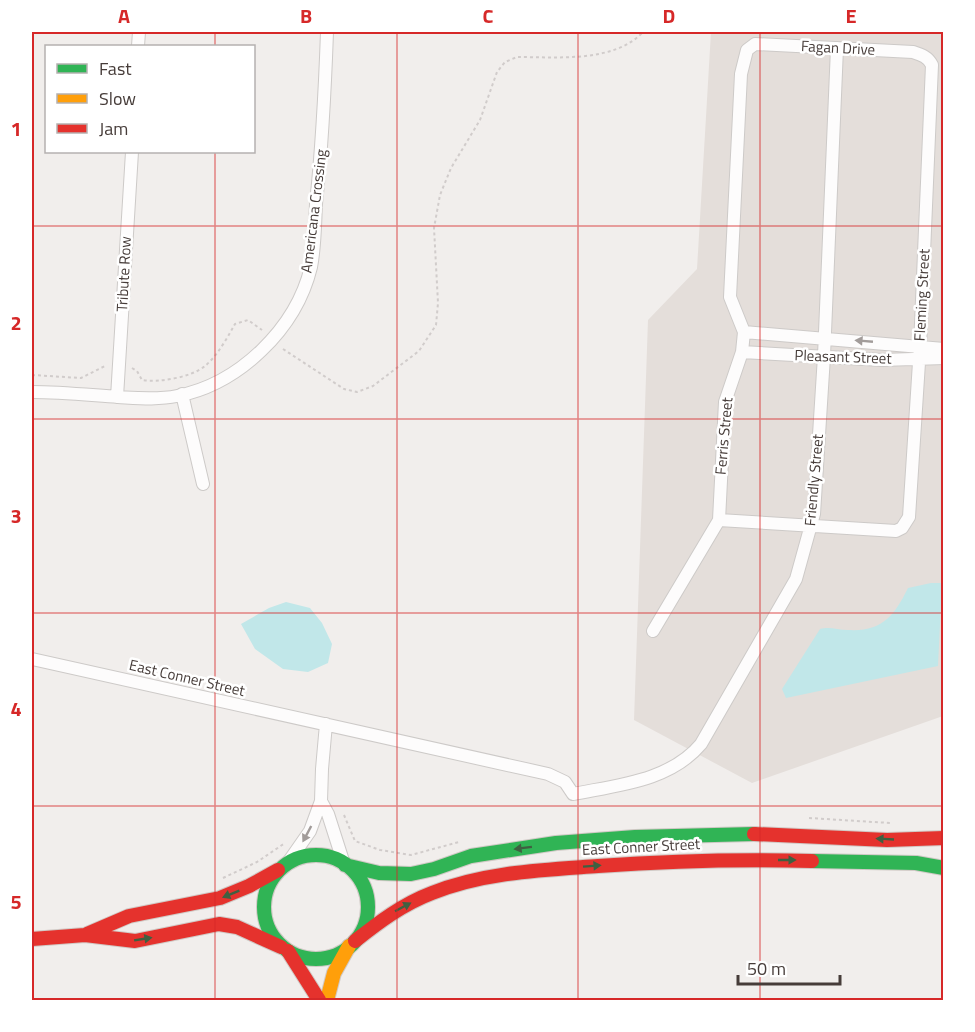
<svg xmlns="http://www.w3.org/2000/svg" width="975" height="1032" font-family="'Titillium Web',sans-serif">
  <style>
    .residential { fill: #e4deda }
    .water { fill: #c1e7e9 }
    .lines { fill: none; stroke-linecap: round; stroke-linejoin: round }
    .street-casing { stroke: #cdcac8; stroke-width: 14 }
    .fast-casing { stroke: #d0c9c5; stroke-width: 16 }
    .slow-casing { stroke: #d0c9c5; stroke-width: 16 }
    .jam-casing { stroke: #d0c9c5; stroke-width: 16 }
    .path { stroke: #d1cccb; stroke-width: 2; stroke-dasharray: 3 3; stroke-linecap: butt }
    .street { stroke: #fdfcfc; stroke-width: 12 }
    .fast { stroke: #30b455; stroke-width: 14 }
    .slow { stroke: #ff9f0a; stroke-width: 14 }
    .jam { stroke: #e5322d; stroke-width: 14 }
    .oneway { fill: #a29c9a }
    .oneway2 { fill: #3f6041 }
    .grid { fill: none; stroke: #d62828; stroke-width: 1.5; stroke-opacity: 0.55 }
    .labels { text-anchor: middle; stroke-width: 5; stroke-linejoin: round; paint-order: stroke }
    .street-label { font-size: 15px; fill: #463c39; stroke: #fff }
    .neatline { fill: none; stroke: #d62828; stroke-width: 2 }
    .grid-label { font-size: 20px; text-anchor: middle; font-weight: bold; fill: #d62828 }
  </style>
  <rect width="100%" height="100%" fill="#f1eeec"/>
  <path class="residential" d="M711 32H943V716L752 783 634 720 648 320 697 269Z"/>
  <path class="water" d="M931 583H942L938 666 786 698 782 689 820 629C830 626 837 630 848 630 882 632 894 616 908 588Z
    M286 602 310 608 322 623 332 644 328 663 308 672 283 669 255 649 241 624 269 608Z"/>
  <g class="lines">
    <defs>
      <path id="street" d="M138 46 139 32
        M744 332 944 349
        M742 352 882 360 944 358
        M32 392C60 392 89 395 118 397 137 398 158 400 177 396 239 384 296 329 311 267 315 247 315 224 316 204 322 146 325 89 327 32
        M182 394 203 484
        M117 397 132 152
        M653 631 719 520 725 402 742 352 744 332 730 297 741 74 747 50 755 44 913 52C922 55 928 57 932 65L920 347 909 517 902 528 896 531 719 520
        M32 659 548 774 565 782 573 794C618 785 670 781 701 744L796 579 814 514 824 356 837 48
        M321 801 328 814 344 864
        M287 864 310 831 321 801 322 769 326 724"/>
      <path id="fast" d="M264 907a52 52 0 1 1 104 0a52 52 0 1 1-104 0Z
        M812 861 916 863 944 868
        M345 865 379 873 411 874 434 869 471 856 556 843 635 837 754 834"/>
      <path id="slow" d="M327 1000 334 973 349 946"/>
      <path id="jam" d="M754 834 887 840 944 838
        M87 934 129 916 220 898 249 886 278 870
        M32 939 85 935 135 941 219 924 237 927 281 947
        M355 941C379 922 403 904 432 893 484 872 543 870 598 866 669 861 740 859 812 861
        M288 951 319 1000"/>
    </defs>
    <use href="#street" class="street-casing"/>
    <use href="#fast" class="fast-casing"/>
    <use href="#slow" class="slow-casing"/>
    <use href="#jam" class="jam-casing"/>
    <path class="path" d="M283 349 344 389 357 392 373 386 419 351 436 325 438 303 434 228 440 195 451 168 480 120 497 72 505 62 517 57C557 57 614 63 643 32
      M132 368 137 371 142 380C159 383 192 377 205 366 218 355 227 338 235 324L248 320 262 330
      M32 375 81 378 105 366
      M344 815 355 841 380 850 411 855 459 842
      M809 818 890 823
      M223 878 257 862 285 843"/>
    <use href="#street" class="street"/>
    <use href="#fast" class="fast"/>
    <use href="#slow" class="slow"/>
    <use href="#jam" class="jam"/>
  </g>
  <defs><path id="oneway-solid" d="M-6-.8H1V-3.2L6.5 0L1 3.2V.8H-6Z" transform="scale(1.5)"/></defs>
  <g class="oneway">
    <use href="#oneway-solid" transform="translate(864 341) rotate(-175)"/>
    <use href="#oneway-solid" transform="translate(307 834) rotate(118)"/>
  </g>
  <g class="oneway2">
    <use href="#oneway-solid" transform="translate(885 839) rotate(-177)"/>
    <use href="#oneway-solid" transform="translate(523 848) rotate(173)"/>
    <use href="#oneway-solid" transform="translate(787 860)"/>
    <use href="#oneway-solid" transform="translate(592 866) rotate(-4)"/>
    <use href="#oneway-solid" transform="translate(231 894) rotate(158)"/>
    <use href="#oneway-solid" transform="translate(403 907) rotate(-28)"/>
    <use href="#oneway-solid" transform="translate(143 939) rotate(-9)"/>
  </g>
  <path class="grid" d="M215 32V46M397 32V1000M578 32V1000M760 32V1000M215 152V1000M32 226H944M32 419H944M32 613H944M32 806H944"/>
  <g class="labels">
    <g class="street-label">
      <text transform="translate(838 48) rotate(3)" y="5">Fagan Drive</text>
      <text transform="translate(314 211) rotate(-83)" y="5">Americana Crossing</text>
      <text transform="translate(124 274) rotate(-87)" y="5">Tribute Row</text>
      <text transform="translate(922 295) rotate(-87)" y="5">Fleming Street</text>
      <text transform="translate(843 357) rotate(2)" y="5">Pleasant Street</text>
      <text transform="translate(724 436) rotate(-85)" y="5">Ferris Street</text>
      <text transform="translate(814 480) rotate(-85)" y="5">Friendly Street</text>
      <text transform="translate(187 678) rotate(13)" y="5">East Conner Street</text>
      <text transform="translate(641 847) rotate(-3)" y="5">East Conner Street</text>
    </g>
  </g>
  <rect width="975" height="1032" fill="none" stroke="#ffffff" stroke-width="66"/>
  <rect x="45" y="45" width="210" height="108" fill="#ffffff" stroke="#b5b1b0" stroke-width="1.5"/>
  <rect x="57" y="64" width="30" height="9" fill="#30b455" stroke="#b5b1b0" stroke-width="1.5"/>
  <text x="99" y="75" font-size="18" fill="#463c39">Fast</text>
  <rect x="57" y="94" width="30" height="9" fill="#ff9f0a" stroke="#b5b1b0" stroke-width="1.5"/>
  <text x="99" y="105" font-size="18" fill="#463c39">Slow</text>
  <rect x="57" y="124" width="30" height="9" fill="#e5322d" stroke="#b5b1b0" stroke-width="1.5"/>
  <text x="99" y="135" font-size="18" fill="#463c39">Jam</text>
  <path d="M738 975v9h102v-9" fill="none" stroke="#463c39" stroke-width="3"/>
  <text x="747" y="975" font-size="18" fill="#463c39" stroke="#ffffff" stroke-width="4.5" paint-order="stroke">50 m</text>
  <rect x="33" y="33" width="909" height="966" class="neatline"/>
  <g class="grid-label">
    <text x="124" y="23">A</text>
    <text x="306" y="23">B</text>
    <text x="488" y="23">C</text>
    <text x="669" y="23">D</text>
    <text x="851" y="23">E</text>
    <text x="16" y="136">1</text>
    <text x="16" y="330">2</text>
    <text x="16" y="523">3</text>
    <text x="16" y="716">4</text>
    <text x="16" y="909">5</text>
  </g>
</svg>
